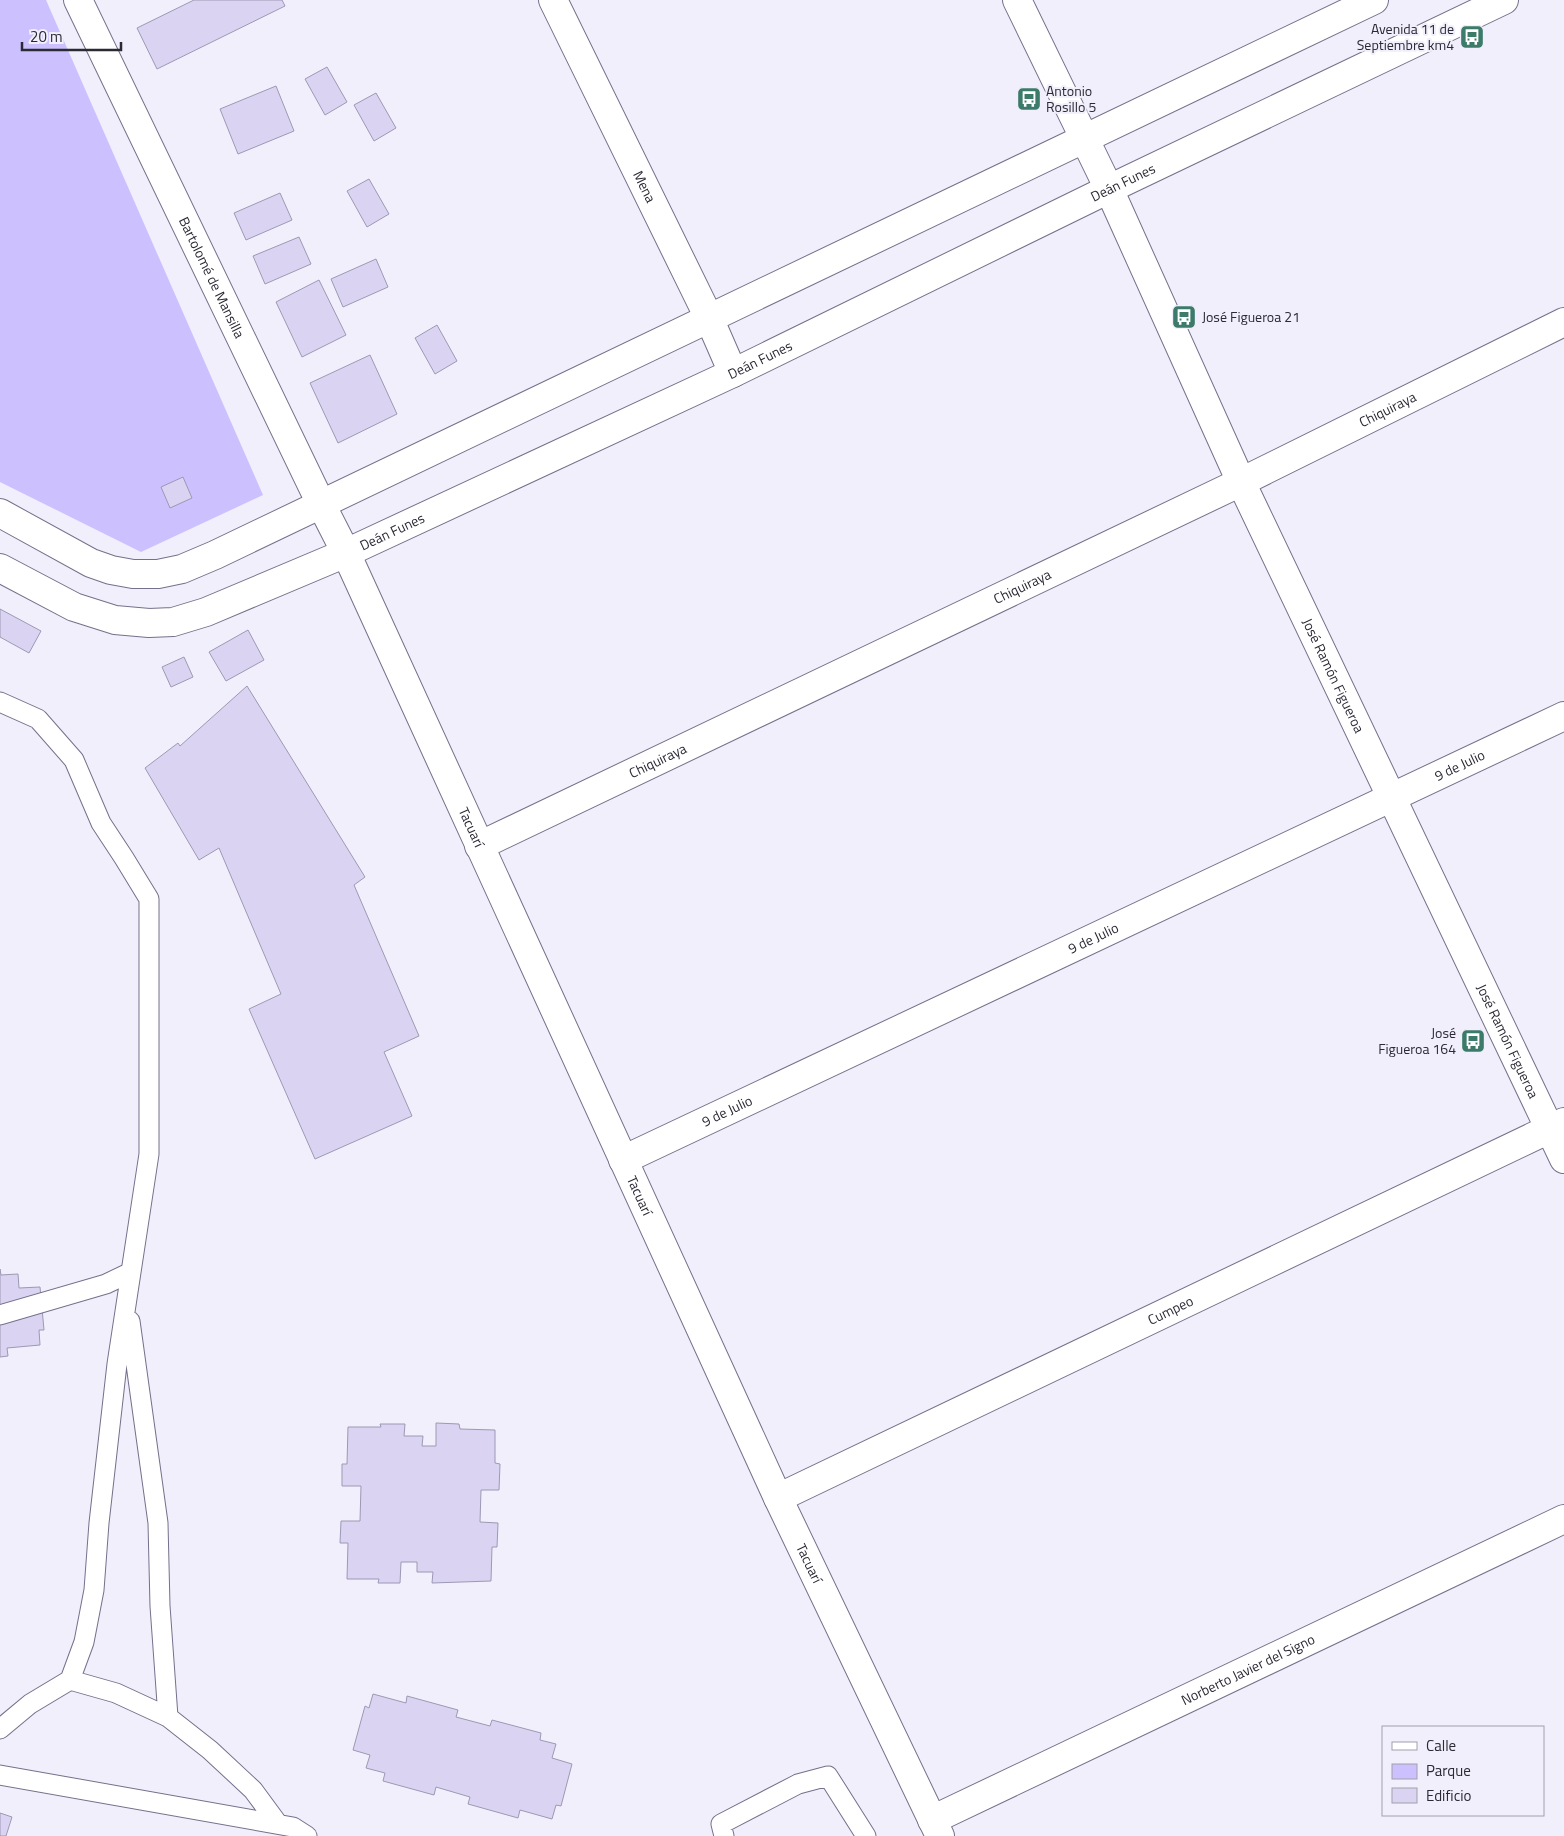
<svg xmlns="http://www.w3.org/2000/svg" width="1564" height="1836" font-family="'Titillium Web',sans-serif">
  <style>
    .green { fill: #cdc0ff }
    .building { fill: #dad4f2; stroke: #9d98b4 }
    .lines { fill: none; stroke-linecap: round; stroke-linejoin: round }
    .lane-casing { stroke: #75708b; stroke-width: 21 }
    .street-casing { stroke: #75708b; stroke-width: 30 }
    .secondary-casing { stroke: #75708b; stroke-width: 30 }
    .lane { stroke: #fff; stroke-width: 19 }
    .street { stroke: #fff; stroke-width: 28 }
    .secondary { stroke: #fff; stroke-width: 28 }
    .labels { text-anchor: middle; stroke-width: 4; stroke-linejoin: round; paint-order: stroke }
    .poi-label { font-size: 14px; fill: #2b2934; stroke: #f1effb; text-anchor: end }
    .street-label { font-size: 14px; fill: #2b2934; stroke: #f1effb }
  </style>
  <rect width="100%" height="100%" fill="#f1effb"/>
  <path class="green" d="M0 0H46L263 495 141 552 0 482Z"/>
  <path class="building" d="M194 0H282L285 6 157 69 137 28Z
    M327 67 347 102 325 115 305 79Z
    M276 86 294 131 238 154 220 109Z
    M376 93 396 128 374 141 354 105Z
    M369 179 389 214 367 227 347 191Z
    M280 193 292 220 246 240 234 213Z
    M299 237 311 264 265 284 253 256Z
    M376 259 388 287 343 307 331 279Z
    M319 280 346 335 302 357 276 302Z
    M437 325 457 361 435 374 415 338Z
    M370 355 397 414 338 443 310 383Z
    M183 477 192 498 170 508 161 487Z
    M0 609 41 631 29 653 0 637Z
    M248 630 264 660 226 681 209 652Z
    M184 657 193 677 171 687 162 667Z
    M247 686 365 877 354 885 419 1036 384 1052 412 1116 315 1159 249 1009 281 994 219 848 199 860 145 768 178 743 180 746Z
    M0 1269 1 1275 18 1274 19 1288 40 1287 44 1330H39L40 1345 7 1348 8 1356 0 1357Z
    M436 1423 459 1424 460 1429 495 1430V1463L500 1464 499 1490H481L480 1522 498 1523 497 1547H492L491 1581 432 1583 433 1572H417V1562H401L400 1583H378L379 1579H347L348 1543H340L341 1521H360L361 1486H342V1464H347L348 1427H381L380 1424H405L404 1436H423L422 1446H436Z
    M373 1694 406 1703 407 1696 458 1710 456 1717 490 1726 492 1720 541 1733 540 1740 556 1744 552 1758 572 1764 561 1806 556 1805 552 1819 520 1810 518 1818 468 1804 470 1797 436 1787 434 1795 383 1781 385 1773 366 1768 370 1755 353 1750 365 1706 369 1708Z
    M0 1813 12 1817 6 1836H0Z"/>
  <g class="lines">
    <defs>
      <path id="lane" d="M0 702 38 719 74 760 101 823 124 858 149 899V1154L117 1364 99 1523 94 1590 84 1642 70 1680 30 1704 0 1729
        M0 1315 106 1284 131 1272
        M130 1321 158 1523 160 1606 168 1717
        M70 1680 116 1693 168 1717 210 1750 253 1790 278 1824
        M0 1775 293 1827 307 1836
        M724 1836 721 1824 798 1784 828 1776 866 1836"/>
      <g id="street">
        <path id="s1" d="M78 0 321 504 346 553 778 1498 940 1836"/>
        <path id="s2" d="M553 0 709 318 733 373"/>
        <path d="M0 513 91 563 111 570 133 574H158L182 569 215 555 1374 0"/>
        <path id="s3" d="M0 568 74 607 115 620 149 623 173 622 206 612 346 553 733 373 1109 189 1504 0"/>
        <path id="s4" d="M479 846 1241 482 1564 322"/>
        <path id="s5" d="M623 1160 1564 716"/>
        <path id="s6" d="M778 1498 1564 1122"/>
        <path id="s7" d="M932 1820 1564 1519"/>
      </g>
      <g id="secondary">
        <path id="s8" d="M1017 0 1109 189 1241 482 1564 1159"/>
      </g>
    </defs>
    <use href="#lane" class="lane-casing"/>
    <use href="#street" class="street-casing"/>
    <use href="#secondary" class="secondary-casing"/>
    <use href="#lane" class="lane"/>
    <use href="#street" class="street"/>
    <use href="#secondary" class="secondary"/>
  </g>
  <defs>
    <symbol id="bus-square" viewBox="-11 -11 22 22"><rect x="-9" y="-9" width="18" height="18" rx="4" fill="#3c7b69" stroke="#f1effb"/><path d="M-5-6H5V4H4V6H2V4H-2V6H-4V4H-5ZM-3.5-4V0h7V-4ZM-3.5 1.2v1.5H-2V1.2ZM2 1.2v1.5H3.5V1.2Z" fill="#fff"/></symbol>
  </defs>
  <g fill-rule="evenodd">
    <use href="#bus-square" x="1458" y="23" width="28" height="28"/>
    <use href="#bus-square" x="1015" y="85" width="28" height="28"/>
    <use href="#bus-square" x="1170" y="303" width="28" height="28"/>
    <use href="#bus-square" x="1459" y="1027" width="28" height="28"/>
  </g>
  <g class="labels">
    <g class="poi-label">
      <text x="1454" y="34">Avenida 11 de<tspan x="1454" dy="16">Septiembre km4</tspan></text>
      <text x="1046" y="96" text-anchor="start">Antonio<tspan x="1046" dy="16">Rosillo 5</tspan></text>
      <text x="1202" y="322" text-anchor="start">José Figueroa 21</text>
      <text x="1456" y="1038">José<tspan x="1456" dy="16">Figueroa 164</tspan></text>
    </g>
    <g class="street-label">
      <text dy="5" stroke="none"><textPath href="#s3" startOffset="1232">Deán Funes</textPath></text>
      <text dy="5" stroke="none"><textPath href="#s2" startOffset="208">Mena</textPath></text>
      <text dy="5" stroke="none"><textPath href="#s1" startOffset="308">Bartolomé de Mansilla</textPath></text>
      <text dy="5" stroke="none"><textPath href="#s3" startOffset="828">Deán Funes</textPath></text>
      <text dy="5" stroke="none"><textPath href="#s4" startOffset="1008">Chiquiraya</textPath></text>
      <text dy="5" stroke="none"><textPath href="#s3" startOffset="422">Deán Funes</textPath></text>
      <text dy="5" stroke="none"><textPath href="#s4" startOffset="602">Chiquiraya</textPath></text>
      <text dy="5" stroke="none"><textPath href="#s8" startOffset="746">José Ramón Figueroa</textPath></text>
      <text dy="5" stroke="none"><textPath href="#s4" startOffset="198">Chiquiraya</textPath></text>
      <text dy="5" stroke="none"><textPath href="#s5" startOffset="925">9 de Julio</textPath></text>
      <text dy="5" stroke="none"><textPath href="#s1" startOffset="916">Tacuarí</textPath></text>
      <text dy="5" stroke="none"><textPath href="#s5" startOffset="520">9 de Julio</textPath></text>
      <text dy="5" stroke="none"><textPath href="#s8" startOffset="1151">José Ramón Figueroa</textPath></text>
      <text dy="5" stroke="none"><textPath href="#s5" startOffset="115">9 de Julio</textPath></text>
      <text dy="5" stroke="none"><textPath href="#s1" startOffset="1321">Tacuarí</textPath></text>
      <text dy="5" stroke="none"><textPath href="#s6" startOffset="435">Cumpeo</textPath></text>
      <text dy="5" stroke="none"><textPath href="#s1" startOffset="1726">Tacuarí</textPath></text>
      <text dy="5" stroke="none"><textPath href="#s7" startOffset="350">Norberto Javier del Signo</textPath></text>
    </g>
  </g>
  <rect x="1382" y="1726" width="162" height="90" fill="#f1effb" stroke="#a2a0ab"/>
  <rect x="1392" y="1742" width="25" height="8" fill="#ffffff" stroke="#a2a0ab"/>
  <text x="1426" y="1751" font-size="15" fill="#2b2934">Calle</text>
  <rect x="1392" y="1764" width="25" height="15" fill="#cdc0ff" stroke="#a2a0ab"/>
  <text x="1426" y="1776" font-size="15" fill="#2b2934">Parque</text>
  <rect x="1392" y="1788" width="25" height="15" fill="#dad4f2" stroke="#a2a0ab"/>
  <text x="1426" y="1801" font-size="15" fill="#2b2934">Edificio</text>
  <path d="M22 42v8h99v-8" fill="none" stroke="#2b2934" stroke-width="2.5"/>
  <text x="30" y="42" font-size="15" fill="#2b2934" stroke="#f1effb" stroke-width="4" paint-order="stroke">20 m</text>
</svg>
